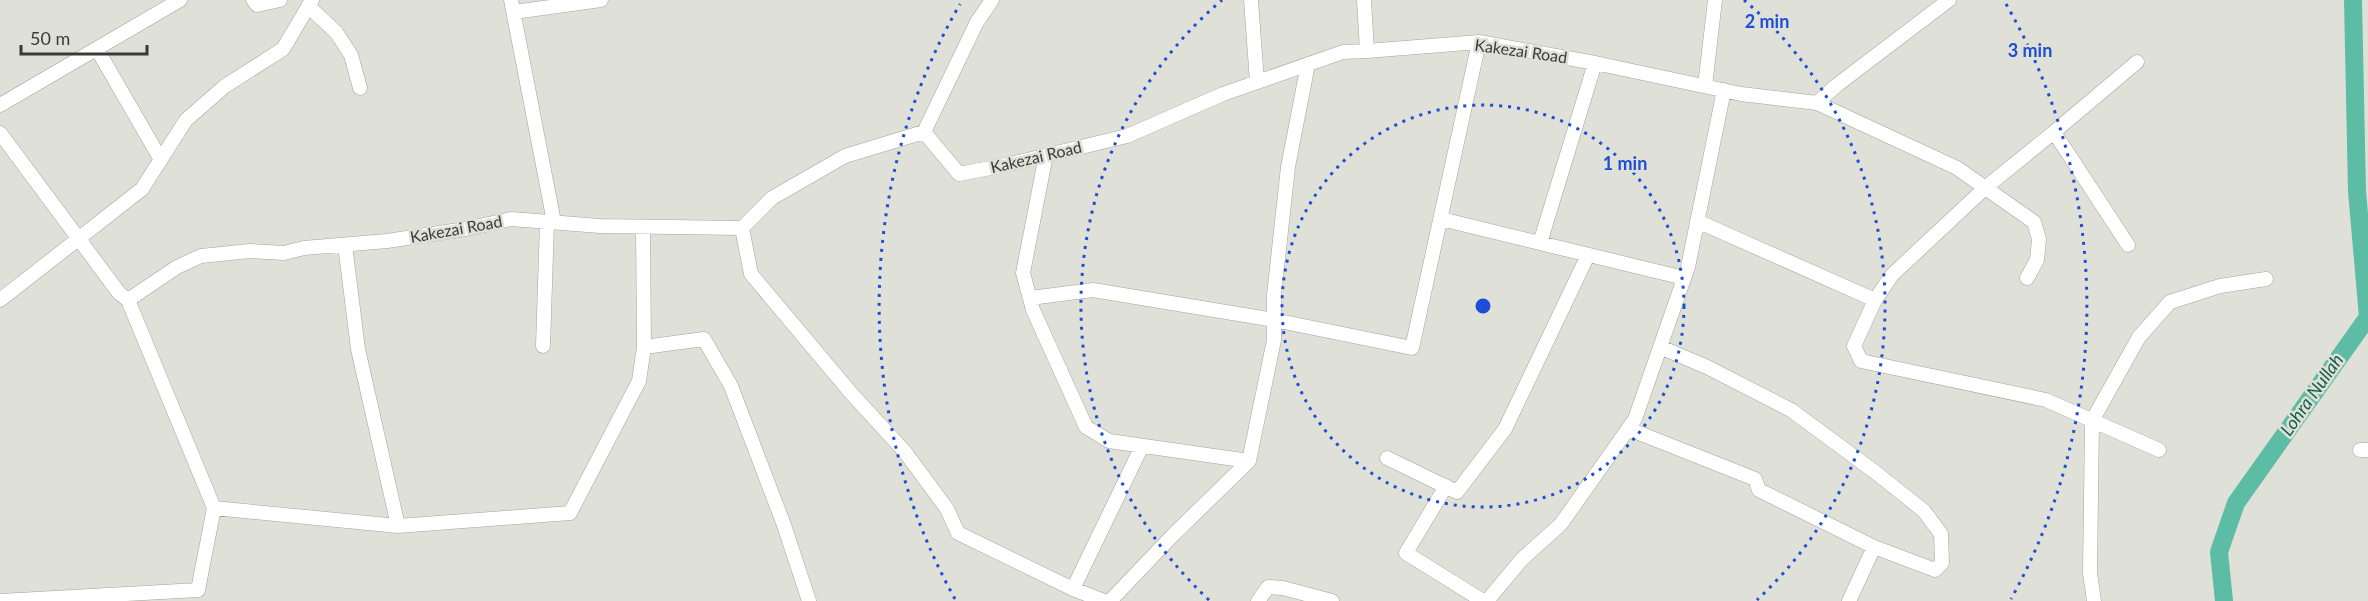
<svg xmlns="http://www.w3.org/2000/svg" width="2368" height="601" font-family="Lato,sans-serif">
  <style>
    .lines { fill: none; stroke-linecap: round; stroke-linejoin: round }
    .canal { stroke: #5dbda4; stroke-width: 18 }
    .street-casing { stroke: #a4a49c; stroke-width: 15 }
    .street { stroke: #fff; stroke-width: 14 }
    .ring { fill: none; stroke: #1d4ed8; stroke-width: 3; stroke-dasharray: 3 6 }
    .labels { text-anchor: middle; stroke-width: 5; stroke-linejoin: round; paint-order: stroke }
    .street-label { font-size: 16px; fill: #3a3a37; stroke: #dfe0d7 }
    .water-label { font-size: 18px; font-style: italic; fill: #115f4f; stroke: #dfe0d7 }
    .centre { fill: #1d4ed8; stroke: #dfe0d7; stroke-width: 3 }
    .ring-label { font-size: 18px; text-anchor: middle; font-weight: bold; fill: #1d4ed8; stroke: #dfe0d7; stroke-width: 5; stroke-linejoin: round; paint-order: stroke }
  </style>
  <rect width="100%" height="100%" fill="#dfe0d7"/>
  <g class="lines">
    <path class="canal" d="M2224 601 2219 552 2236 503 2368 317 2357 191 2353 0"/>
    <defs>
      <path id="street" d="M253 0 257 5 280 0
        M511 0 554 222
        M1251 0 1257 82
        M1364 0 1367 51
        M308 6 336 32 351 55 360 88
        M514 12 601 0
        M97 49 161 160
        M2137 62 2054 132 1985 188 1892 275 1875 300 1854 346 1861 361 2046 400 2159 450
        M1705 86 1715 0
        M1817 103 1957 168 2034 222 2039 239 2037 260 2027 278
        M0 105 180 0
        M924 132 977 22 992 0
        M2054 132 2128 245
        M0 133 119 293 128 300 214 508 198 590 0 601
        M1046 155 1023 273 1033 310 1086 427 1109 441 1249 461
        M1441 219 1684 278
        M1697 221 1875 300
        M742 228 751 274 851 393 905 452 947 509 958 533 1073 589 1104 601
        M1540 243 1595 63
        M345 245 358 349 398 526
        M1030 298 1093 290 1274 320 1412 348 1479 42
        M0 300 142 189 186 120 225 86 283 49 312 0
        M128 300 177 267 201 256 250 251 284 253 304 248 387 241 466 229 511 219 600 226 742 228 772 198 845 156 924 132 959 174 1006 165 1127 136 1223 94 1343 52 1367 51 1479 42 1595 63 1741 94 1817 103 1837 85 1949 0
        M543 346 547 222
        M644 347 704 339 731 386 784 525 809 601
        M1629 429 1755 479 1759 490 1874 547 1935 570 1942 563 1941 534 1924 511 1875 472 1791 410 1707 367 1660 347
        M2360 450H2368
        M1387 458 1457 492 1505 429 1588 255
        M1446 486 1406 553 1483 601
        M214 508 398 526 570 513 639 381 644 347 643 227
        M1073 589 1142 446
        M1110 601 1173 535 1249 461 1274 340V295L1288 167 1308 64
        M1258 601 1268 587 1283 588 1332 601
        M1487 601 1522 559 1561 524 1635 419 1688 267 1724 90
        M1849 601 1874 547
        M2094 601 2090 573 2092 421 2139 337 2170 302 2220 286 2266 279"/>
    </defs>
    <use href="#street" class="street-casing"/>
    <use href="#street" class="street"/>
  </g>
  <g class="ring">
    <circle cx="1483" cy="306" r="201"/>
    <path d="M1209 600A402 402 0 0 1 1222 0M1744 0A402 402 0 0 1 1757 600"/>
    <path d="M955 599A604 604 0 0 1 960 4M2006 4A604 604 0 0 1 2011 599"/>
  </g>
  <g class="labels">
    <g class="street-label">
      <text transform="translate(1521 51) rotate(8)" y="6">Kakezai Road</text>
      <text transform="translate(1036 157) rotate(-13)" y="6">Kakezai Road</text>
      <text transform="translate(456 229) rotate(-10)" y="6">Kakezai Road</text>
    </g>
    <g class="water-label">
      <text transform="translate(2312 395) rotate(-55)" y="6">Lohra Nullah</text>
    </g>
  </g>
  <circle cx="1483" cy="306" r="9" class="centre"/>
  <g class="ring-label">
    <text x="1767" y="28">2 min</text>
    <text x="2030" y="57">3 min</text>
    <text x="1625" y="170">1 min</text>
  </g>
  <path d="M21 45v9h126v-9" fill="none" stroke="#3a3a37" stroke-width="3"/>
  <text x="30" y="45" font-size="18" fill="#3a3a37" stroke="#dfe0d7" stroke-width="4.5" paint-order="stroke">50 m</text>
</svg>
